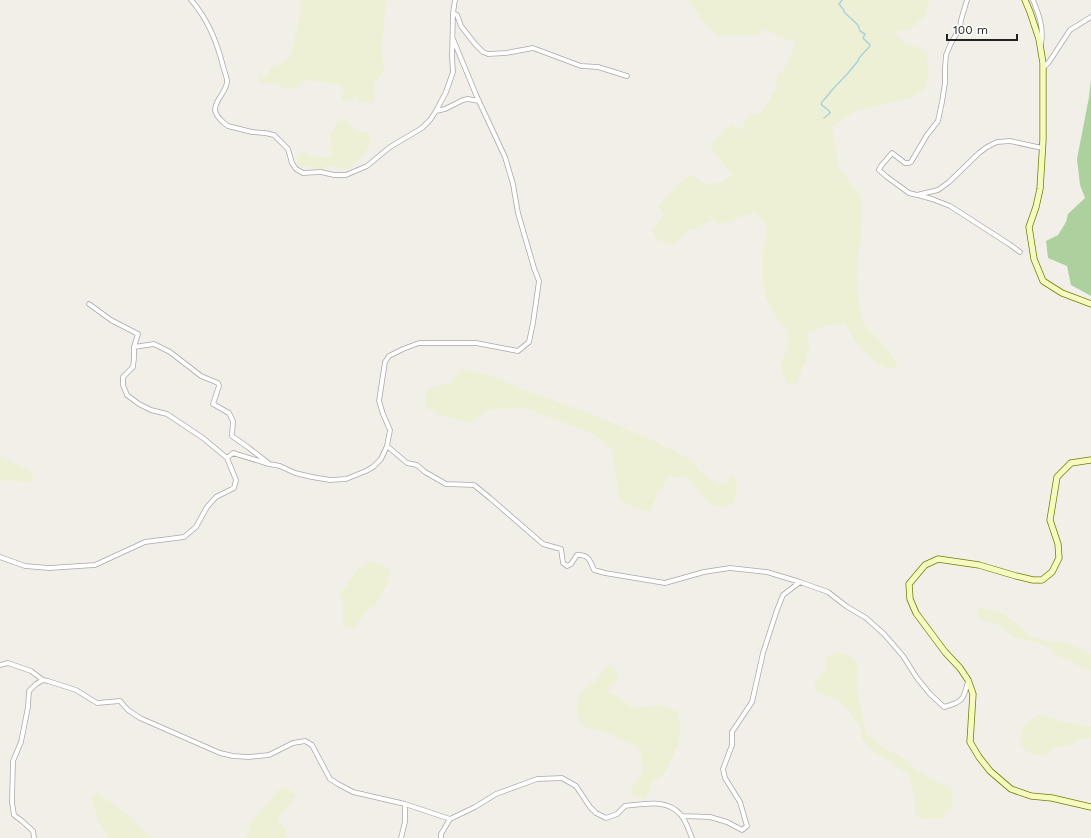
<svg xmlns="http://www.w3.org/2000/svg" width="1091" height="838" font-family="'Work Sans',sans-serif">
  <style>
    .farmland { fill: #eef0d5 }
    .forest { fill: #add19e }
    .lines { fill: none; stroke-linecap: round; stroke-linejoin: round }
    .stream { stroke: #aad3df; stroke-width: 1.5 }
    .street-casing { stroke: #a9a9a9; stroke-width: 5.5 }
    .secondary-casing { stroke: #707d05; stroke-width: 7 }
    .street { stroke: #fff; stroke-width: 4 }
    .secondary { stroke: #f7fabf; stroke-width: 5.5 }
  </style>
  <rect width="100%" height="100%" fill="#f2efe9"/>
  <path class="farmland" d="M300 0H386L382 47 384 71 375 82 374 102 371 103 366 102 361 103 355 96 349 101H343L341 97 345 89 337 85 310 80 303 81 298 88 290 89 281 87 277 82 269 84 259 82 258 76 267 75 271 68 277 63 281 66 288 59 292 51 301 8Z
    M688 0H930L924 17 909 30H900L893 34 901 39 905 44 923 49 927 55 929 75 925 88 912 98 855 111 832 127 839 167 860 196 862 204 861 243 858 258 857 276 860 309 863 322 867 328 879 339 896 362 897 368H887L876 363 869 355 858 346 845 323 828 325 806 334 810 345 806 360 796 383 789 385 783 374 780 364 788 349V330L780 324 766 299 763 282V263L764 246 767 228 756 213 735 218 734 222 717 224 712 220 705 223 700 228 689 230 680 237 676 244H668L656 239 652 230 657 225 659 221 664 214 658 206 665 197 690 174 707 185 720 182 732 176 710 146 717 136 732 125 738 130 743 126 746 117 761 112 776 90 777 77 785 67 796 43 764 30 759 35 742 36 725 35 719 36 703 21Z
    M345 119 351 124 354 130 361 132H368L371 138 368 148 359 159 347 170 327 165 324 170 311 168 307 165 304 168 299 167 296 159 303 152 307 153 308 156H314L318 158 323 157H328L331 155 332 151 330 133 334 131 333 128 338 121Z
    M459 370 487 374 522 389 594 415 646 437 693 460 699 471 717 484 727 483 731 476 736 478 737 489 734 503 723 508 707 503 694 485 684 476 668 478 658 494 650 512 634 508 619 499 612 450 593 434 525 408 491 409 470 423 437 414 426 407 424 400 426 391 435 386 451 383Z
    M0 457 18 465 32 472 34 482 0 480Z
    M372 561 391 569 389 576 386 587 375 606 368 610 353 629 343 625V601L339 596 358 568Z
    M979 607 1005 614 1030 635 1050 642H1066L1091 654V671L1081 668 1072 661 1062 658 1042 644 1013 637 998 625 984 620 976 616Z
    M837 652 850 655 857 661V688L866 734 887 750 902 757 911 766 931 779 951 788 953 807 941 818 922 819 915 814V798L908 774 869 748 862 739 860 727 843 703 816 691 814 684 827 669 825 659Z
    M610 664 620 676 607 690 612 695H617L632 708 663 705 678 712 681 726 678 745 671 760 665 773 652 782 649 794 644 800 636 797 631 794 633 786 643 771 640 749 601 730H590L579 721 577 714V699L587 684 593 683Z
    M1039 714 1061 721 1091 727V738L1082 739 1070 745 1050 749V753L1044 757 1028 753 1022 746 1019 737 1024 725Z
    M286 787 296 796 280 815 278 822 287 829 286 838H246L252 820 266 805 276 791Z
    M97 792 128 815 152 838H108L98 819 91 798Z"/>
  <path class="forest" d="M1091 80V296L1071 285 1067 266 1048 258 1046 241 1058 235 1066 222 1068 214 1085 198 1080 185 1077 159 1089 97Z"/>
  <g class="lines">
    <path class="stream" d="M824 118 830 113C829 109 824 108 821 104L822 102 833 89 848 73 858 61 859 58 870 46V45L863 38 865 34 860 31 858 25 845 13 843 9 839 4 842 0"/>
    <defs>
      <path id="street" d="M191 0C208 19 217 42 223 66 224 71 227 77 227 81 227 92 215 99 215 110 216 116 223 123 228 126L252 132 265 133 274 135 288 149 292 163 296 169 303 173 321 172 334 175H346L367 166 390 147 422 128 430 120 436 111 446 92 453 72 452 56 453 13 455 0
        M967 0 961 20 960 28 951 43 946 55 945 68V83L942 102 938 121 927 135 911 162 909 163H905L892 153 881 166 879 170 887 177 909 193 917 195 938 190 949 182 979 153 987 147 997 142 1010 141 1042 148
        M1033 0C1039 15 1044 28 1041 44
        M453 13 457 15 461 26 475 44 483 52 488 54 506 53 533 48 581 66 598 67 627 76
        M1043 68 1049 62 1070 30 1091 17
        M436 111 445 109 463 100 468 99 479 101
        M918 195 932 199 950 206 1009 244 1020 252
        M89 304 111 320 138 334 134 347V358L133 367 123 377V385L127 395 139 404 151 410 167 414 203 438 227 458
        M134 347 154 344 170 352 201 376 218 383 219 386 213 404 229 413 233 421 232 436 249 448 267 462
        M387 446 407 463 417 465 425 472 446 484 474 485 490 498 543 544 561 549 563 563 567 566 571 564 577 555C588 554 590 560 594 570L605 573 665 583 704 572 730 568 767 572 800 582
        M0 557 25 566 49 568 95 565 145 542 184 537 196 527 207 507 216 497 234 488 236 480 227 458 233 453 269 464 280 466 295 473 312 477 330 480 346 479 366 471 373 467 381 459 387 446 390 430 383 414 379 401 385 362 389 356 403 349 419 343H476L518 351 529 342 533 323 539 281 534 268 518 213 513 184 505 157 477 97 453 39
        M0 665 8 663 31 671 43 680 48 681 76 690 97 703 120 701 128 710 140 718 220 753 233 756 249 757 269 755 293 743 305 741 312 745 330 779 338 784 353 792 405 804 450 819 475 807 496 794 537 779 562 778 576 786 590 807 596 813 606 818 617 814 625 806C644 804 667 798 681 815 686 821 689 831 692 838
        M682 816 710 817 727 822 742 830 747 826 740 802 725 778 723 769 732 745V732L752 702 763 653 777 610 783 595 800 582 828 592 846 606 866 618 884 634 903 656 917 678 930 694 944 707C963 702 964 699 968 681
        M34 838 33 831 22 821 14 815 12 802 13 761 21 742 28 707 29 691 36 684 43 680
        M401 838 405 822V804
        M441 838V834L450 819"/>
      <path id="secondary" d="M1025 0 1030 12 1039 39 1043 63V140L1040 189 1036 207 1029 227 1034 259 1043 281 1062 293 1091 304
        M1091 460 1071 463 1057 477 1050 520 1058 544 1059 558 1052 572 1042 580H1033L1016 576 979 565 938 559 925 565 909 584 910 599 916 613 945 652 960 668 968 680 973 694 970 742 979 757 990 771 1011 789 1031 796 1052 798 1091 807"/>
    </defs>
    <use href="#street" class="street-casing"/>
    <use href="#secondary" class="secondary-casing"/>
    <use href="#street" class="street"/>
    <use href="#secondary" class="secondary"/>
  </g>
  <path d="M947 34v6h70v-6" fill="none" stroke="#222222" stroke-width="2"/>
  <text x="953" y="34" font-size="12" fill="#222222" stroke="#ffffff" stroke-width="3" paint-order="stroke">100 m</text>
</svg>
